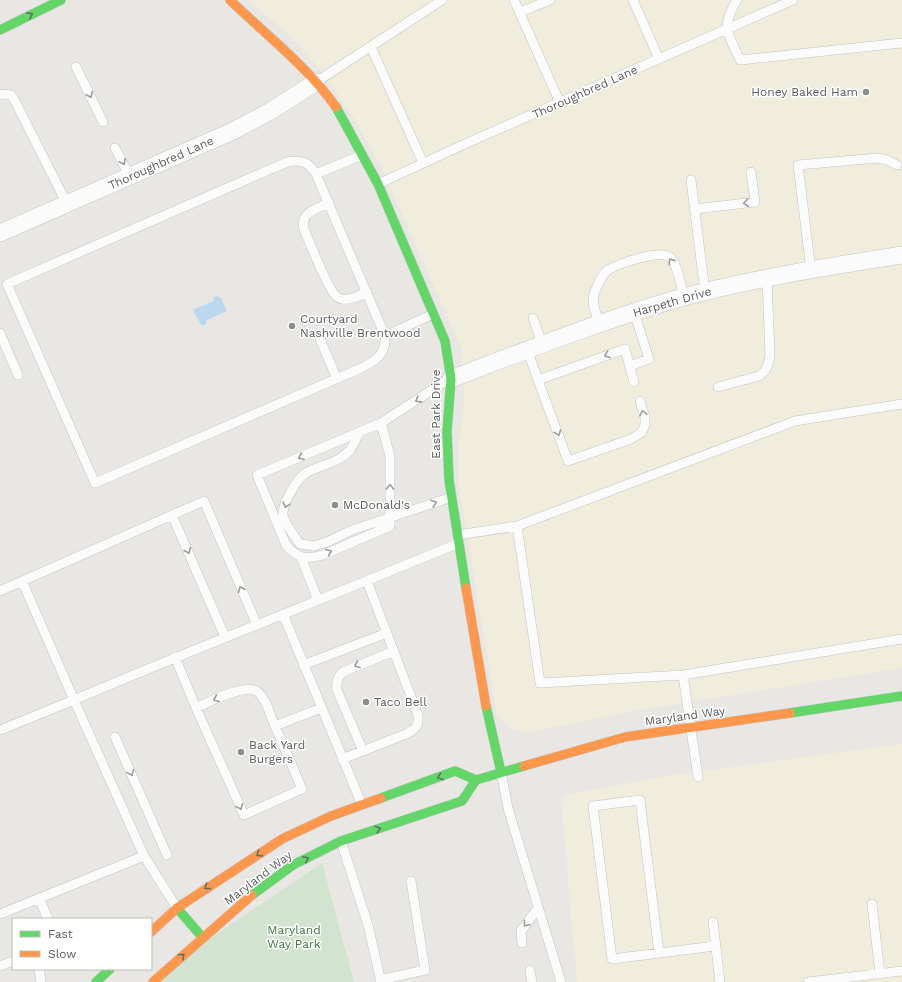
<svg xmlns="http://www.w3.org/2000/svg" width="902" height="982" font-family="'Work Sans',sans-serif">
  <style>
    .commercial { fill: #f1eddd }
    .green { fill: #d2e3d0 }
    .water { fill: #bcd8ee }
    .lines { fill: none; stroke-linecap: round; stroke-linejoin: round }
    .lane-casing { stroke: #c3c3c3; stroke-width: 10 }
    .street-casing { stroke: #c3c3c3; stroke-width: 18 }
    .fast-casing { stroke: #c5c5c5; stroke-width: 10 }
    .slow-casing { stroke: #c5c5c5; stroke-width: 10 }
    .lane { stroke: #fcfbfb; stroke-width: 9 }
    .street { stroke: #fcfbfb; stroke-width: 17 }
    .fast { stroke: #63d668; stroke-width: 9 }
    .slow { stroke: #ff974d; stroke-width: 9 }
    .oneway { stroke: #5c7462 }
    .oneway2 { stroke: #9b9c9e }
    .poi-dot { fill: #8c8d8e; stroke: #fff; stroke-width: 1.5 }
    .labels { text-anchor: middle; stroke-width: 3; stroke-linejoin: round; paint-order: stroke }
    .street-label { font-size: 12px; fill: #5a5c60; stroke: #fff }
    .poi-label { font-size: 12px; fill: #5a5c60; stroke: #fff; text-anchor: start }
    .park-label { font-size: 12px; fill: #3e7a42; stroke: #fff }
  </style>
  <rect width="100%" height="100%" fill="#e8e7e3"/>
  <path class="commercial" d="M249 0H902V668L626 712 527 733 514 730 503 722 497 715 459 487V445L464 402 462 349 378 160 353 117 325 75 292 37 257 8Z
    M902 744V982H577L561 796 666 776Z"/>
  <path class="green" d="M322 863 354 982H155L177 961Z"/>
  <path class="water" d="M217 296 221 298 227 311 207 320 205 325H201L193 310 213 301 214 297Z"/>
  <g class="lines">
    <defs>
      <path id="lane" d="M514 0 560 103
        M633 0 659 59
        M737 0C720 28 728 33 740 60L902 43
        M520 12 550 0
        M371 47 423 163
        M76 67 103 122
        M316 82 442 0
        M0 95 3 94 11 95 15 101 67 204
        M115 148 130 177
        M316 174 385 336C386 356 375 361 359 369L95 483 7 284 287 162C301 159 309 162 316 174L362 155
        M691 180 705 292
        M378 184 467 143 793 0
        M329 203C316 209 300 212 304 229 309 241 329 292 337 297 346 303 358 296 367 292
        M695 209 755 202 751 172
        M811 270 798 165 878 158 887 160 897 165
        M533 318 542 343
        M599 324C597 314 591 304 594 294 597 286 601 275 608 270 618 264 660 249 670 257 678 265 681 287 684 297
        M0 333 18 375
        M385 336 433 314
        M320 339 337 379
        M527 349 538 380
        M630 366 649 359 634 312
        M634 382 625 349 538 380 568 461 631 439 641 433 645 425V417L640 401
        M718 387 759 376C767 371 768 365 770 356L767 279
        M381 423 390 456V526L323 555C306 560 297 558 286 545L257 475 381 423 449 379
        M359 432C356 438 354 446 349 451 339 463 319 465 306 473 297 478 282 504 283 515 285 524 295 537 300 544L314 546 327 542 352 530 452 497
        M172 515 225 637
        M517 526 540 683 683 675 902 639
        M458 535 517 526 795 421 902 404
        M301 557 318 600
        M0 591 204 501 257 625
        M283 614 362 805
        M175 657 196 708
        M303 665 387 633
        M683 675 698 777
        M275 726 302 789 244 815 196 708C209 702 247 682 258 692 267 700 270 715 275 726L321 708
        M0 730 74 700 22 581
        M115 737 167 855
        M363 751 337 690C336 683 337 677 343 672L394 651
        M342 759 406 734C416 729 419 726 418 715L367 581
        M501 772 508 808 561 982
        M341 841 368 925 381 982
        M39 898 48 919
        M872 904 880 974
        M177 908 144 856 74 700C201 646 331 596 459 543
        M0 914 144 856
        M713 922 720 982
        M522 943 521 931 538 908
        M659 953 640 800 593 806 612 959 715 946
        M0 966 13 961
        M39 969 41 982
        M530 970 532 982
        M380 980 425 970 411 881
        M808 982 902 971"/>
      <path id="street" d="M0 233 233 131 269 112 316 82
        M451 379C524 351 598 322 673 300 748 279 826 267 902 255"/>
      <path id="fast" d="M0 30 61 0
        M336 107 378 184 445 341 451 379 447 431 449 480 466 588
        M486 706 501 772
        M790 713 902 696
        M381 798 455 771 476 780
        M252 895 293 865 341 841 462 801 476 780 524 766
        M177 908 203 938
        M96 982 110 969"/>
      <path id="slow" d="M230 0C266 35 307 66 336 107
        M466 588 486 706
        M524 766 625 737 790 713
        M151 932 177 908 282 839 331 816 381 798
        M153 982 252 895"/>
    </defs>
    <use href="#lane" class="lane-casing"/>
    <use href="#street" class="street-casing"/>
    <use href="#fast" class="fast-casing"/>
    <use href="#slow" class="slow-casing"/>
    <use href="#lane" class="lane"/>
    <use href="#street" class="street"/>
    <use href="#fast" class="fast"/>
    <use href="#slow" class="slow"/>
  </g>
  <defs><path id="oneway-chevron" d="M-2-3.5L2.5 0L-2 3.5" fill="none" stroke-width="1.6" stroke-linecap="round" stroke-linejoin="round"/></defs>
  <g class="oneway">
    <use href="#oneway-chevron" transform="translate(30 15) rotate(-26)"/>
    <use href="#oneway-chevron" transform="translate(440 777) rotate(160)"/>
    <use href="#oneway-chevron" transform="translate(378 829) rotate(-18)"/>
    <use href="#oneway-chevron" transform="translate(259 854) rotate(147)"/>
    <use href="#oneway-chevron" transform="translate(306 859) rotate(-26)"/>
    <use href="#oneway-chevron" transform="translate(207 887) rotate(146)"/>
    <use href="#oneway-chevron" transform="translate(182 956) rotate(-42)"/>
  </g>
  <g class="oneway2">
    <use href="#oneway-chevron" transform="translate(90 95) rotate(64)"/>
    <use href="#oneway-chevron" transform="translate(123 162) rotate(63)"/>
    <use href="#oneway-chevron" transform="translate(746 203) rotate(173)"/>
    <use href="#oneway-chevron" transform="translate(671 261) rotate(-125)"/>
    <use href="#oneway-chevron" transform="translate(607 355) rotate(160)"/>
    <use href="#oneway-chevron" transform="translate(418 400) rotate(148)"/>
    <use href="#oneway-chevron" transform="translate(643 413) rotate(-102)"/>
    <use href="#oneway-chevron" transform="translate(558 433) rotate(70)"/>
    <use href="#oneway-chevron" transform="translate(301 457) rotate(157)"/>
    <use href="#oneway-chevron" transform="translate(390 487) rotate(-90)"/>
    <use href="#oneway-chevron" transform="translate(434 503) rotate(-19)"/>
    <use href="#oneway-chevron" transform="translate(286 505) rotate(107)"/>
    <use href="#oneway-chevron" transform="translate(188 551) rotate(67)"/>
    <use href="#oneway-chevron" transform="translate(329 552) rotate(-23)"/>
    <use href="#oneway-chevron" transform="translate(241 589) rotate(-113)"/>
    <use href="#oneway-chevron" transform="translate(357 665) rotate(159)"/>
    <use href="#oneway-chevron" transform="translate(216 699) rotate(158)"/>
    <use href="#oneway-chevron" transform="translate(131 773) rotate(66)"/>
    <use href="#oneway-chevron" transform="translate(240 807) rotate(66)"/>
    <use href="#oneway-chevron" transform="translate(526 924) rotate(128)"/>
  </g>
  <g class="poi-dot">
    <circle cx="866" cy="92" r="4"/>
    <circle cx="292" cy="326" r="4"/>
    <circle cx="335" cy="505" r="4"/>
    <circle cx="366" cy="702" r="4"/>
    <circle cx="241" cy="752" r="4"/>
  </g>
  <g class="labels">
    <g class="street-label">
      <text transform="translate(585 92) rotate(-24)" y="4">Thoroughbred Lane</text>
      <text transform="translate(161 163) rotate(-24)" y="4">Thoroughbred Lane</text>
      <text transform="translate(672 302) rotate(-16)" y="4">Harpeth Drive</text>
      <text transform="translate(436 414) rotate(-90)" y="4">East Park Drive</text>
      <text transform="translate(685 716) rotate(-8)" y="4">Maryland Way</text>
      <text transform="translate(258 878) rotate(-37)" y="4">Maryland Way</text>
    </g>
    <g class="poi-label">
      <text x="858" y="96" text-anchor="end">Honey Baked Ham</text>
      <text x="300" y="323">Courtyard<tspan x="300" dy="14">Nashville Brentwood</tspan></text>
      <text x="343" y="509">McDonald's</text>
      <text x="374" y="706">Taco Bell</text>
      <text x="249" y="749">Back Yard<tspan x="249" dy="14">Burgers</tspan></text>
    </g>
    <g class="park-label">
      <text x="294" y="934">Maryland<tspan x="294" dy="14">Way Park</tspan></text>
    </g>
  </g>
  <rect x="12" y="918" width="140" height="52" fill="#ffffff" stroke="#bdbebf"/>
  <rect x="20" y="931" width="20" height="6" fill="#63d668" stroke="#bdbebf"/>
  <text x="48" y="938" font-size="12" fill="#5a5c60">Fast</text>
  <rect x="20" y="951" width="20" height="6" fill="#ff974d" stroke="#bdbebf"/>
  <text x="48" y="958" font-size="12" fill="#5a5c60">Slow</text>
</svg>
